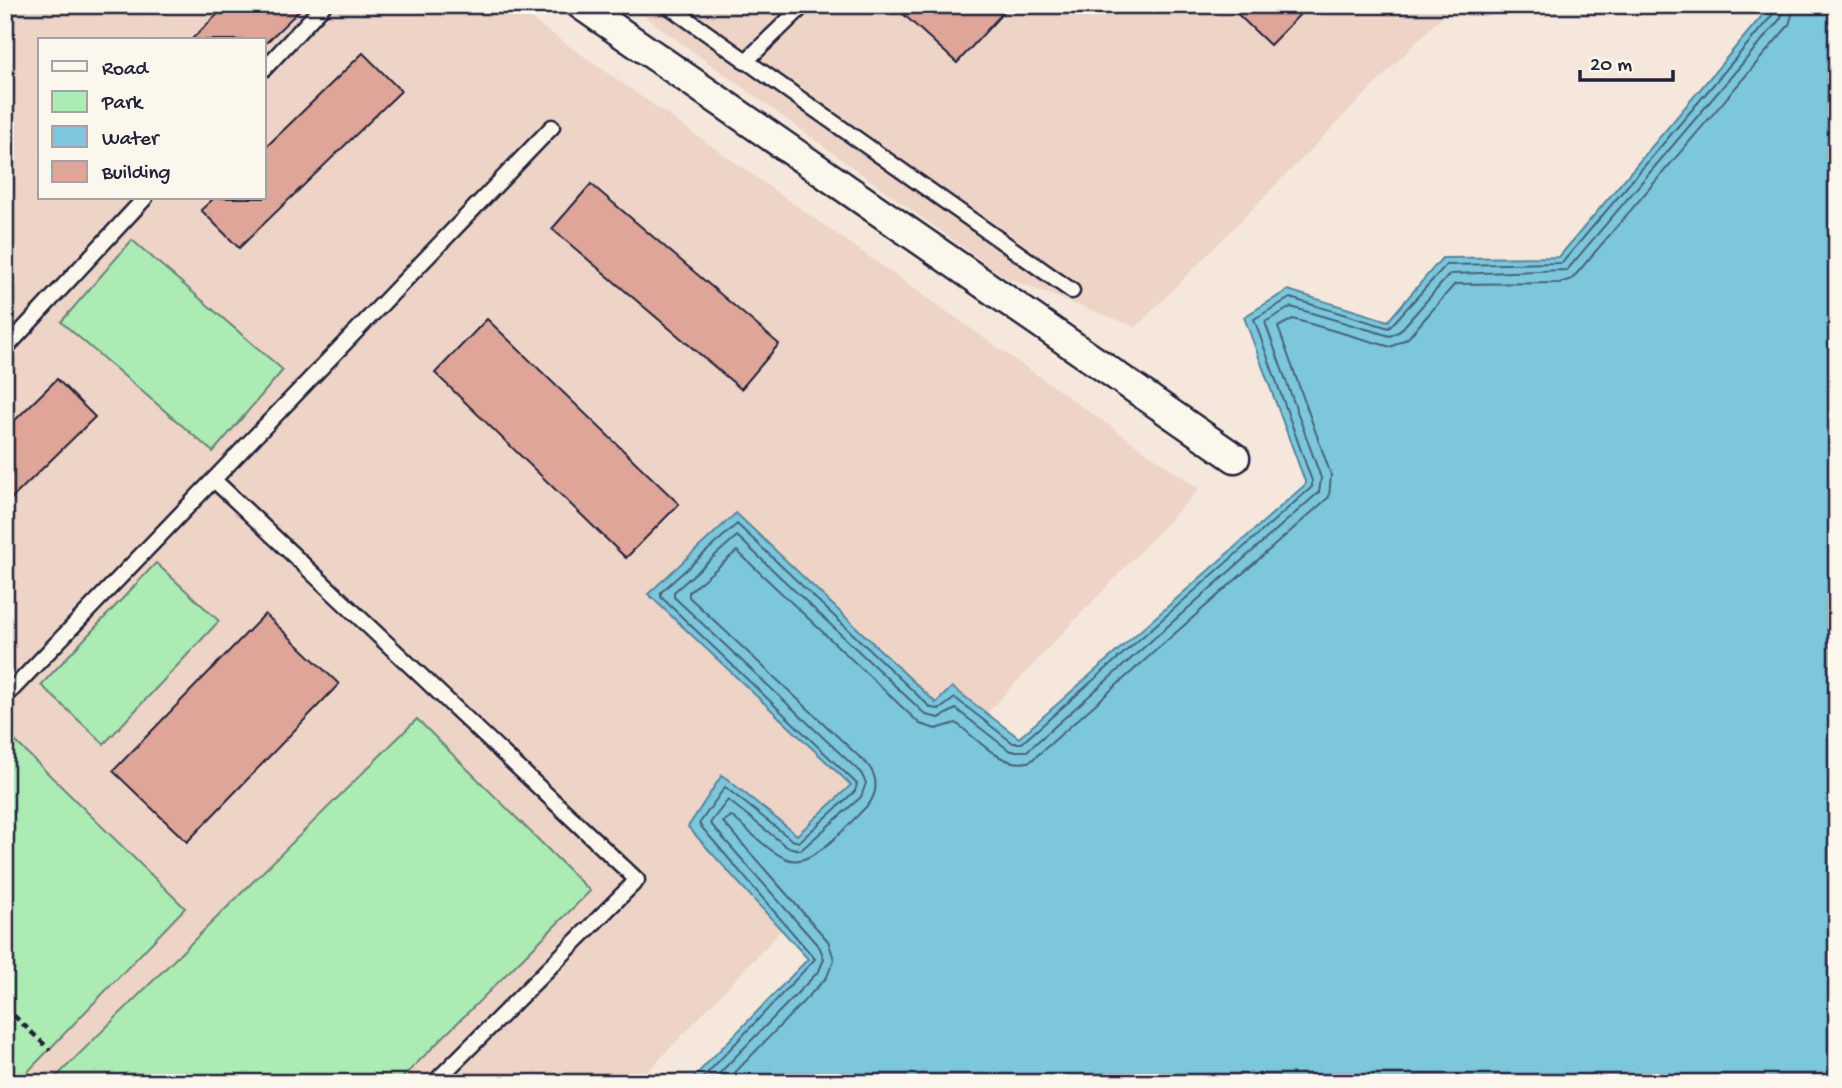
<svg xmlns="http://www.w3.org/2000/svg" width="1842" height="1088" font-family="'Gochi Hand',sans-serif">
  <style>
    .built { fill: #eed3c7; fill-rule: evenodd }
    .green { fill: #acebb3; stroke: #678677; stroke-width: 2 }
    .water { fill: #7cc7dc; stroke: #58859c; stroke-width: 2 }
    .lines { fill: none; stroke-linecap: round; stroke-linejoin: round }
    .shore { stroke: #46647b; stroke-width: 2 }
    .building { fill: #dea598; stroke: #22223b; stroke-width: 2 }
    .service-casing { stroke: #22223b; stroke-width: 19 }
    .minor-casing { stroke: #22223b; stroke-width: 33 }
    .path { stroke: #22223b; stroke-width: 4.5; stroke-dasharray: 7 5; stroke-linecap: butt }
    .service { stroke: #fbf7ec; stroke-width: 14 }
    .minor { stroke: #fbf7ec; stroke-width: 28 }
  </style>
  <rect width="100%" height="100%" fill="#f5e7db"/>
  <filter id="ink" filterUnits="userSpaceOnUse"><feTurbulence type="fractalNoise" baseFrequency=".0143" numOctaves="2"/><feDisplacementMap in="SourceGraphic" scale="14" xChannelSelector="R" yChannelSelector="G"/><feConvolveMatrix kernelMatrix="1 2 1 2 8 2 1 2 1" color-interpolation-filters="sRGB"/></filter>
  <g filter="url(#ink)">
    <path class="built" d="M5 5H511L1199 489 637 1083H5ZM40 40H264V198H40Z
      M629 5H1453L1136 327 1004 277Z"/>
    <path class="green" d="M132 240 283 370 213 452 61 322Z
      M156 563 219 621 104 744 41 685Z
      M417 719 590 891 397 1083H50Z
      M16 742 185 908 17 1083H5V753Z"/>
    <path class="water" d="M1771 5H1837V1083H688L808 959 688 827 722 775 797 835 851 785 648 594 736 513 936 703 952 687 1019 738 1306 484 1244 317 1288 290 1388 321 1442 258 1559 257Z"/>
    <g class="lines">
      <path class="shore" d="M698 1083 815 959 699 824 725 787 792 840 799 842 855 791 857 784 661 597V592L737 524 931 708 940 709 955 698 1013 743H1022L1312 487V481L1254 319 1290 298 1389 328 1446 265 1562 263 1774 13 1776 5
        M710 1083 819 971 824 959 820 948 710 823 728 800 787 847 801 850 861 797 866 783 861 773 674 597V592L737 536 926 715 939 718 956 709 1010 751H1027L1319 492 1321 478 1265 322 1291 307 1390 336 1400 331 1450 274 1567 270 1781 18 1785 5
        M725 1083 827 977 834 959 828 941 723 822 731 816C748 829 767 851 787 859 812 870 851 821 869 804 878 791 878 778 868 765L689 597V592L737 551 920 724 936 729 956 723C977 738 1003 771 1031 761L1329 497 1331 475 1278 327 1293 319 1391 347 1408 338 1455 284 1559 283 1572 279 1789 25 1795 5"/>
    </g>
    <path class="building" d="M227 5H305L264 45V40H191Z
      M909 5H1010L957 63 902 13Z
      M1228 5H1309L1270 45Z
      M363 53 401 91 239 248 201 210 214 198H264V149Z
      M591 184 779 344 741 389 552 229Z
      M487 319 679 504 626 558 435 373Z
      M57 379 95 417 5 505V430Z
      M265 614 339 684 187 842 113 771Z"/>
    <g class="lines">
      <defs>
        <path id="service" d="M667 5 1072 291
          M745 62 804 5
          M264 69 324 5
          M5 349 145 198
          M214 480 637 880 434 1083
          M5 697 552 127"/>
        <path id="minor" d="M581 5 1235 458"/>
      </defs>
      <use href="#service" class="service-casing"/>
      <use href="#minor" class="minor-casing"/>
      <path class="path" d="M5 1007 50 1050"/>
      <use href="#service" class="service"/>
      <use href="#minor" class="minor"/>
    </g>
  </g>
  <rect width="1842" height="1088" fill="none" stroke="#fbf7ec" stroke-width="28"/>
  <rect x="14" y="14" width="1814" height="1060" fill="none" stroke="#22223b" stroke-width="2.5" filter="url(#ink)"/>
  <rect x="38" y="38" width="228" height="161" fill="#fbf7ec" stroke="#a4a2a5" stroke-width="2"/>
  <rect x="52" y="61" width="35" height="10" fill="#fbf7ec" stroke="#a4a2a5" stroke-width="2"/>
  <text x="102" y="74" font-size="21" fill="#22223b">Road</text>
  <rect x="52" y="91" width="35" height="21" fill="#acebb3" stroke="#a4a2a5" stroke-width="2"/>
  <text x="102" y="108" font-size="21" fill="#22223b">Park</text>
  <rect x="52" y="126" width="35" height="21" fill="#7cc7dc" stroke="#a4a2a5" stroke-width="2"/>
  <text x="102" y="144" font-size="21" fill="#22223b">Water</text>
  <rect x="52" y="161" width="35" height="21" fill="#dea598" stroke="#a4a2a5" stroke-width="2"/>
  <text x="102" y="178" font-size="21" fill="#22223b">Building</text>
  <path d="M1580 70v10h93v-10" fill="none" stroke="#22223b" stroke-width="3.5"/>
  <text x="1590" y="70" font-size="21" fill="#22223b" stroke="#fbf7ec" stroke-width="5" paint-order="stroke">20 m</text>
</svg>
